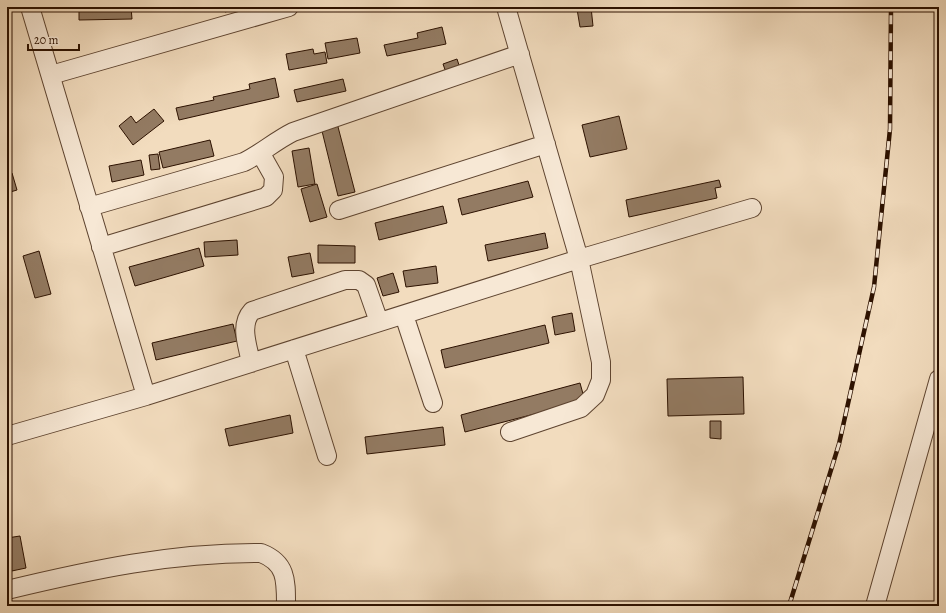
<svg xmlns="http://www.w3.org/2000/svg" width="946" height="613" font-family="Alegreya,serif">
  <style>
    .building { fill: #937b63; stroke: #2c1100 }
    .lines { fill: none; stroke-linecap: round; stroke-linejoin: round }
    .minor-casing { stroke: #5e4430; stroke-width: 20 }
    .minor { stroke: #f7e8d5; stroke-width: 18 }
    .rail-casing { stroke: #2c1100; stroke-width: 4.5 }
    .rail { stroke: #f7e8d5; stroke-width: 3; stroke-dasharray: 9; stroke-linecap: butt }
  </style>
  <rect width="100%" height="100%" fill="#f2dcbe"/>
  <filter id="stains"><feTurbulence type="fractalNoise" baseFrequency=".005" numOctaves="4"/><feColorMatrix values="0 0 0 0 .2 0 0 0 0 .09 0 0 0 0 .02 0 0 0 .5 -.17"/></filter>
  <radialGradient id="worn" r=".72"><stop offset=".6" stop-color="#630" stop-opacity="0"/><stop offset="1" stop-color="#630" stop-opacity=".3"/></radialGradient>
  <path class="building" d="M79 7H131L132 19 79 20Z
    M223 7H243L225 12Z
    M591 7 593 26 580 27 577 9Z
    M442 27 446 44 387 56 384 45 418 38 417 33Z
    M357 38 360 53 328 59 325 43Z
    M313 49 314 54 325 52 327 63 289 70 286 54Z
    M457 59 462 74 448 78 443 64Z
    M275 78 279 97 179 120 176 108 214 100 213 97 250 89 249 84Z
    M343 79 346 91 297 102 294 90Z
    M154 109 164 121 133 145 119 126 131 116 136 123Z
    M619 116 627 149 590 157 582 125Z
    M337 123 355 192 338 196 321 127Z
    M210 140 214 156 163 168 159 152Z
    M309 148 315 184 298 187 292 151Z
    M158 154 160 169 151 170 149 155Z
    M141 160 144 175 112 182 109 166Z
    M12 173 17 190 7 193V174Z
    M719 180 721 187 715 188 717 198 629 217 626 200Z
    M528 181 533 197 462 215 458 199Z
    M317 184 327 217 310 222 301 189Z
    M443 206 447 223 379 240 375 223Z
    M545 233 548 248 488 261 485 245Z
    M237 240 238 255 205 257 204 242Z
    M318 245 355 246V263H318Z
    M199 248 204 266 135 286 129 267Z
    M39 251 51 294 35 298 23 256Z
    M310 253 314 273 292 277 288 257Z
    M436 266 438 283 406 287 403 271Z
    M393 273 399 292 383 296 377 278Z
    M572 313 575 331 555 335 552 317Z
    M233 324 237 341 156 360 152 343Z
    M545 325 549 343 445 368 441 350Z
    M743 377 744 414 668 416 667 379Z
    M580 383 585 401 465 432 461 415Z
    M290 415 293 433 229 446 225 429Z
    M710 421H721V439L710 438Z
    M443 427 445 445 367 454 365 437Z
    M20 536 26 568 7 572V538Z"/>
  <g class="lines">
    <defs>
      <path id="minor" d="M30 7 146 396 579 259 506 7
        M51 75 289 7
        M89 207 244 162C262 153 275 141 293 132L520 54
        M339 210 546 144
        M101 247 266 197 273 190 274 177 261 154
        M404 315 433 403
        M294 349 327 456
        M251 363C248 346 239 325 252 311L345 280H359L366 285 379 322
        M510 432 581 408 595 395 601 380V362L579 259 752 208
        M7 436 146 396
        M7 590C90 570 174 552 261 553 287 563 286 581 286 606
        M875 606 939 379"/>
    </defs>
    <use href="#minor" class="minor-casing"/>
    <use href="#minor" class="minor"/>
    <defs>
      <path id="rail" d="M789 606 839 444 874 287 890 129 891 7"/>
    </defs>
    <use href="#rail" class="rail-casing"/>
    <use href="#rail" class="rail"/>
  </g>
  <rect width="946" height="613" fill="none" stroke="#f2dcbe" stroke-width="24"/>
  <rect x="8" y="8" width="930" height="597" fill="none" stroke="#2c1100" stroke-width="2"/>
  <rect x="12" y="12" width="922" height="589" fill="none" stroke="#2c1100"/>
  <path d="M28 44v6h51v-6" fill="none" stroke="#2c1100" stroke-width="2"/>
  <text x="34" y="44" font-size="12" fill="#2c1100" stroke="#f7e8d5" stroke-width="3" paint-order="stroke">20 m</text>
  <rect width="100%" height="100%" filter="url(#stains)"/>
  <rect width="100%" height="100%" fill="url(#worn)"/>
</svg>
